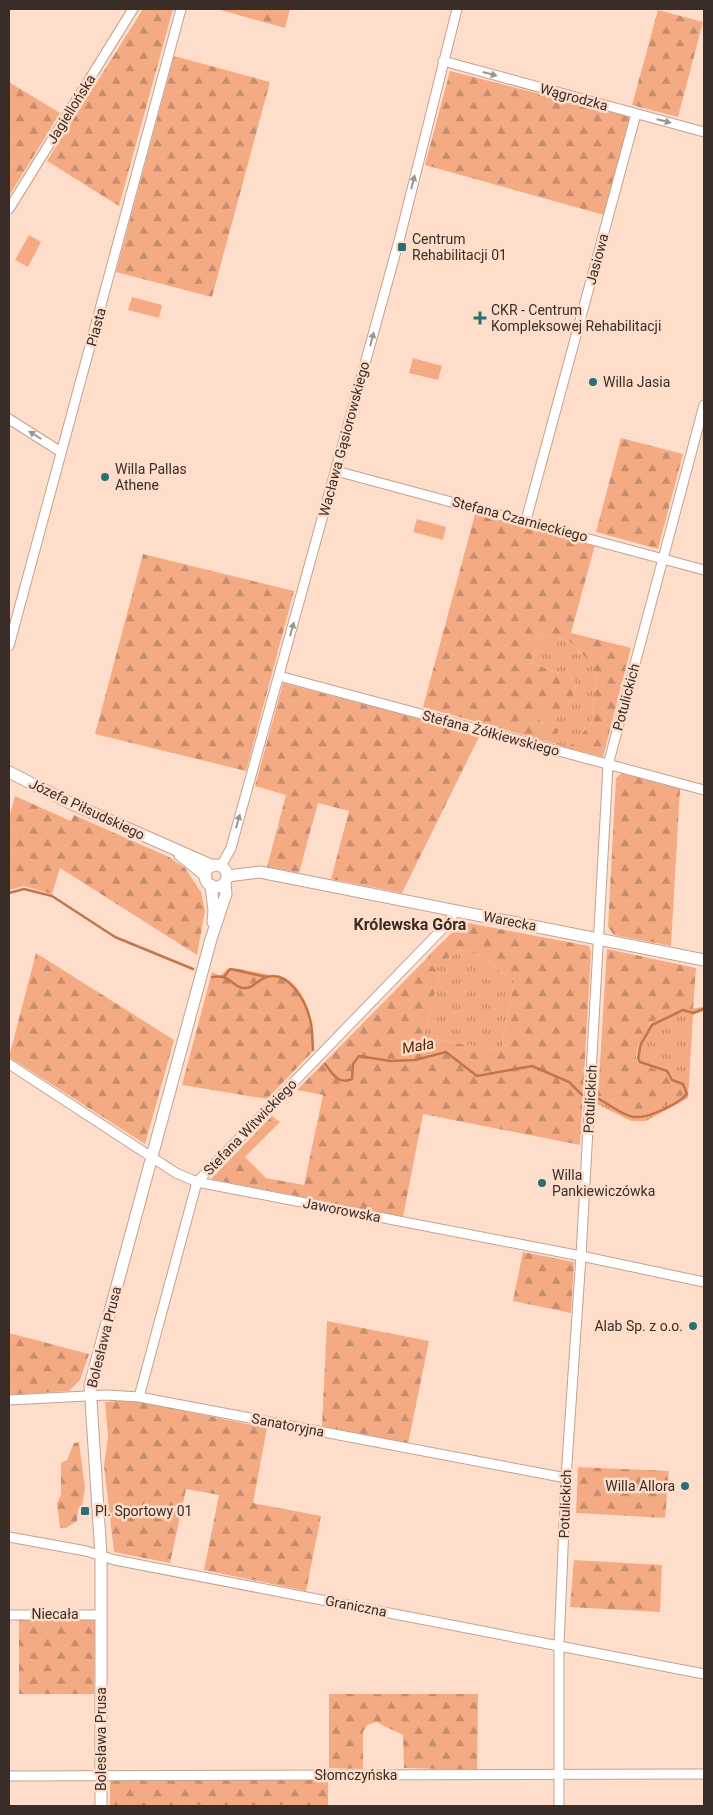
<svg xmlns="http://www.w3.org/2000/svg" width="713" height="1815" font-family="Roboto,sans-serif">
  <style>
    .grass { fill: url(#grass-tufts) }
    .forest { fill: url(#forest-firs) }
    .park { fill: #f4ab83 }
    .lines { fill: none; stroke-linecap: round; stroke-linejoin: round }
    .stream { stroke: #c4764a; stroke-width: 2.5 }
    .minor-casing { stroke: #c2a292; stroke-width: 11 }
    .tertiary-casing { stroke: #c2a292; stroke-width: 13 }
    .minor { stroke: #fff; stroke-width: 9 }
    .tertiary { stroke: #fff; stroke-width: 11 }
    .oneway { fill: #9c9693 }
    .poi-dot { fill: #267174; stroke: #feddcb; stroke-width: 2 }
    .labels { text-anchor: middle; stroke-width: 5; stroke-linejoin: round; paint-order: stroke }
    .street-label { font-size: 14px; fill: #3a2d27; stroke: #feddcb }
    .poi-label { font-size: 14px; fill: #3a2d27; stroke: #feddcb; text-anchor: start }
    .water-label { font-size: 15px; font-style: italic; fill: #5a2704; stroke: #feddcb }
    .quarter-label { font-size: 16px; font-weight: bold; fill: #3a2d27; stroke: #feddcb }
  </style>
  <defs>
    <pattern id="grass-tufts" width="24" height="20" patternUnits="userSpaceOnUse" patternTransform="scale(1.25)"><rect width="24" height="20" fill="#f4ab83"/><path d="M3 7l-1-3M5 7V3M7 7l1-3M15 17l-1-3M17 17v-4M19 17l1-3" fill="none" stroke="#c78c6b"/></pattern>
    <pattern id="forest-firs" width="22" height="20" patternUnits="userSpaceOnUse" patternTransform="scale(1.25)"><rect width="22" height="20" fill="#f4ab83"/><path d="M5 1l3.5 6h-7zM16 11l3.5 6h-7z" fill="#c78c6b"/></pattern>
  </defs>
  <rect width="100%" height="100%" fill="#feddcb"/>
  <path class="grass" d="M539 633 569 641 595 667 596 686 591 724 568 748 556 744 557 729 541 722 539 719 542 714 568 706 576 688 571 677 531 663Z
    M461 950 479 955 514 981 501 1051 423 1037 440 973 425 960 432 952 443 960Z
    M704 1006V1010L693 1015 688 1098 646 1121H631L597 1104 598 1096 607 1098 633 1115 671 1081 667 1073 639 1064C634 1052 641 1033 650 1024 652 1021 677 1009 681 1008 692 1007 692 1011 704 1006Z"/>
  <path class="forest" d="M143 9H173L119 206 47 161Z
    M217 9H290L285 28Z
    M658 10 703 22 678 117 632 105Z
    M174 56 270 82 212 297 116 272Z
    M450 71 630 117 604 215 425 165Z
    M9 82 60 113 9 196Z
    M621 438 683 454 658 549 596 532Z
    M475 514 595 545 571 633 631 648 603 757 568 748 591 724 596 686 595 667 569 641 539 633 531 663 571 677 576 689 568 706 554 715 542 714 539 719 541 722 558 729 556 744 423 707Z
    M143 554 294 591 246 771 95 734Z
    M283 683 480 735 402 893 331 879 349 811 318 803 299 873 267 867 286 795 255 786Z
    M622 773 680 789 671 946 614 935 608 927 616 778Z
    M15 796 71 821 74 815 169 857 185 868 201 892 205 911 197 955 60 868 52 894 24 886 9 890V818Z
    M463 922 589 946 591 952 580 1145 423 1114 403 1217 211 1179 272 1116 280 1122 245 1157 266 1178 304 1185 323 1095 297 1090 425 960 440 973 423 1037 501 1051 514 981 479 955 461 950 443 961 432 952Z
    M607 949 696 968 693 1010 681 1008 650 1023 638 1046 636 1057 639 1064 667 1073 671 1081 683 1087 684 1091 680 1097 644 1116 633 1115 607 1098 598 1096Z
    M36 953 174 1040 145 1144 9 1057Z
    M234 968 286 978C310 995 312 1024 314 1050L267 1099 182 1085 212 972 220 976 227 969Z
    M523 1252 574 1262 571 1313 513 1301Z
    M327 1321 429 1341 408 1444 322 1426Z
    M9 1333 89 1354 80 1380 69 1391 9 1395Z
    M131 1400 267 1428 253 1503 321 1516 306 1591 204 1570 219 1495 186 1489 170 1563 114 1552 104 1466 108 1437 105 1402Z
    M79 1442 85 1488 82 1507 78 1509 77 1521 66 1528H60L57 1503 61 1495V1463L67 1460 74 1443Z
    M578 1467 669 1471 665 1518 576 1513Z
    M574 1560 662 1565 660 1612 570 1607Z
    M95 1619 94 1694H19V1620Z
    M478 1694 477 1770 404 1768 403 1735 376 1722 367 1725 363 1732V1769L329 1768V1694Z
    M110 1780H328V1806H110Z"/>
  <path class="park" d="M29 235 41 242 28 267 15 260Z
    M132 297 162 305 159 318 128 310Z
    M413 358 442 366 438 380 409 373Z
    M417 519 446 527 443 540 413 532Z"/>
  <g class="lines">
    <path class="stream" d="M9 893 24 889 52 896 115 937 193 969
      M212 977C215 977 220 976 223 977 231 979 236 988 243 988 254 989 258 979 267 977 289 970 306 1002 310 1019 313 1029 312 1040 313 1050
      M224 977 230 969 267 977
      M325 1064C333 1074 338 1085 352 1079L353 1064 359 1056 390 1061 415 1060 446 1052 477 1076 532 1066 569 1082 582 1095
      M599 1099C627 1115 632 1125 664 1109 673 1105 681 1101 687 1094L683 1084 672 1080 667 1071 640 1062 638 1058 641 1044 652 1025 683 1010 693 1013 704 1009"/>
    <defs>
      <path id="minor" d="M443 61 704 132
        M9 209 133 9
        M9 419 61 452
        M336 471 704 570
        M526 520 636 114
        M9 646 181 9
        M279 676 704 790
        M221 866 231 848 400 237 457 9
        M9 1064 176 1173 197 1182 581 1256 704 1282
        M139 1397 197 1182 449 922 455 911
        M9 1400 106 1395 139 1397 566 1478
        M9 1537 86 1551 115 1560 704 1674
        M9 1615H101
        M9 1776 704 1774
        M559 1806V1645L566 1478 581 1256 608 765 704 405"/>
      <path id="tertiary" d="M9 772 70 803 213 866
        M180 855 206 876
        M205 876a11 11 0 1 1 22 0a11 11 0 1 1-22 0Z
        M227 876 260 872 704 960
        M211 885 214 911 213 922
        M101 1806V1555L90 1385 211 939 226 894 225 883"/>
    </defs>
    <use href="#minor" class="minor-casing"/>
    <use href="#tertiary" class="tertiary-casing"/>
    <use href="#minor" class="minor"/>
    <use href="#tertiary" class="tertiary"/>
  </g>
  <defs><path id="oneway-solid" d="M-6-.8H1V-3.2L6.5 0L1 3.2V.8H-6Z" transform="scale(1.25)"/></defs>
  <g class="oneway">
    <use href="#oneway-solid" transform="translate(490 74) rotate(15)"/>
    <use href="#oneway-solid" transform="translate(664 121) rotate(14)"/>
    <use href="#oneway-solid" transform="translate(413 182) rotate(-76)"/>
    <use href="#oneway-solid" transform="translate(372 339) rotate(-75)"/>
    <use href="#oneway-solid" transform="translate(35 435) rotate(-148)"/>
    <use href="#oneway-solid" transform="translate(292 629) rotate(-74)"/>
    <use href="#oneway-solid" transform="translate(238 821) rotate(-75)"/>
  </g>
  <g class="poi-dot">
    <rect x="397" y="242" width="10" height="10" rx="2.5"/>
    <path d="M477.5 310.5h5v5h5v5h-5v5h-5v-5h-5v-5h5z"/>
    <circle cx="593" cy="382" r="5"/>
    <circle cx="105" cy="477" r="5"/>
    <circle cx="542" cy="1183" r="5"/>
    <circle cx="693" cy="1326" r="5"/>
    <circle cx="685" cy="1486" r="5"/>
    <rect x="80" y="1506" width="10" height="10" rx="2.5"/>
  </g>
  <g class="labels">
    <g class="street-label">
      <text transform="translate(574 97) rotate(15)" y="5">Wągrodzka</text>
      <text transform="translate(71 109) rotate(-58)" y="5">Jagiellońska</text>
      <text transform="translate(597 259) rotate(-75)" y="5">Jasiowa</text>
      <text transform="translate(96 327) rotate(-75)" y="5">Piasta</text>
      <text transform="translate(344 439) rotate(-75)" y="5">Wacława Gąsiorowskiego</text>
      <text transform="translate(520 519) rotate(15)" y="5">Stefana Czarnieckiego</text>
      <text transform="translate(626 697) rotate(-75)" y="5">Potulickich</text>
      <text transform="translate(491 733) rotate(15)" y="5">Stefana Żółkiewskiego</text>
      <text transform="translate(87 809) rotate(25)" y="5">Józefa Piłsudskiego</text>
      <text transform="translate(510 921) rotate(11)" y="5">Warecka</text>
      <text transform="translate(590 1099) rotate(-87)" y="5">Potulickich</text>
      <text transform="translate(250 1127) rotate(-46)" y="5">Stefana Witwickiego</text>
      <text transform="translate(342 1210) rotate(11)" y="5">Jaworowska</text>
      <text transform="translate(104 1337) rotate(-76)" y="5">Bolesława Prusa</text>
      <text transform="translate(288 1425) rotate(11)" y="5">Sanatoryjna</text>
      <text transform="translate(565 1504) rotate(-88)" y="5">Potulickich</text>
      <text transform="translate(356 1606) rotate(11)" y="5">Graniczna</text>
      <text x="55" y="1619">Niecała</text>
      <text transform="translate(101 1739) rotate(-90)" y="5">Bolesława Prusa</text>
      <text x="356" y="1780">Słomczyńska</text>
    </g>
    <g class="poi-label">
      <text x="412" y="244">Centrum<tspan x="412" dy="16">Rehabilitacji 01</tspan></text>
      <text x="491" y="315">CKR - Centrum<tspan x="491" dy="16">Kompleksowej Rehabilitacji</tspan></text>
      <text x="603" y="387">Willa Jasia</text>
      <text x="115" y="474">Willa Pallas<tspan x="115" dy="16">Athene</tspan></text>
      <text x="552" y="1180">Willa<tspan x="552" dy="16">Pankiewiczówka</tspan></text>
      <text x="683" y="1331" text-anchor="end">Alab Sp. z o.o.</text>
      <text x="675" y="1491" text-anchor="end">Willa Allora</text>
      <text x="95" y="1516">Pl. Sportowy 01</text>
    </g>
    <g class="water-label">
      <text transform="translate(418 1046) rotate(-10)" y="5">Mała</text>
    </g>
    <g class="quarter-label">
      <text x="410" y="930">Królewska Góra</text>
    </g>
  </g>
  <rect width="713" height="1815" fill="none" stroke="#3a2d27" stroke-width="20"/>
</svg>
